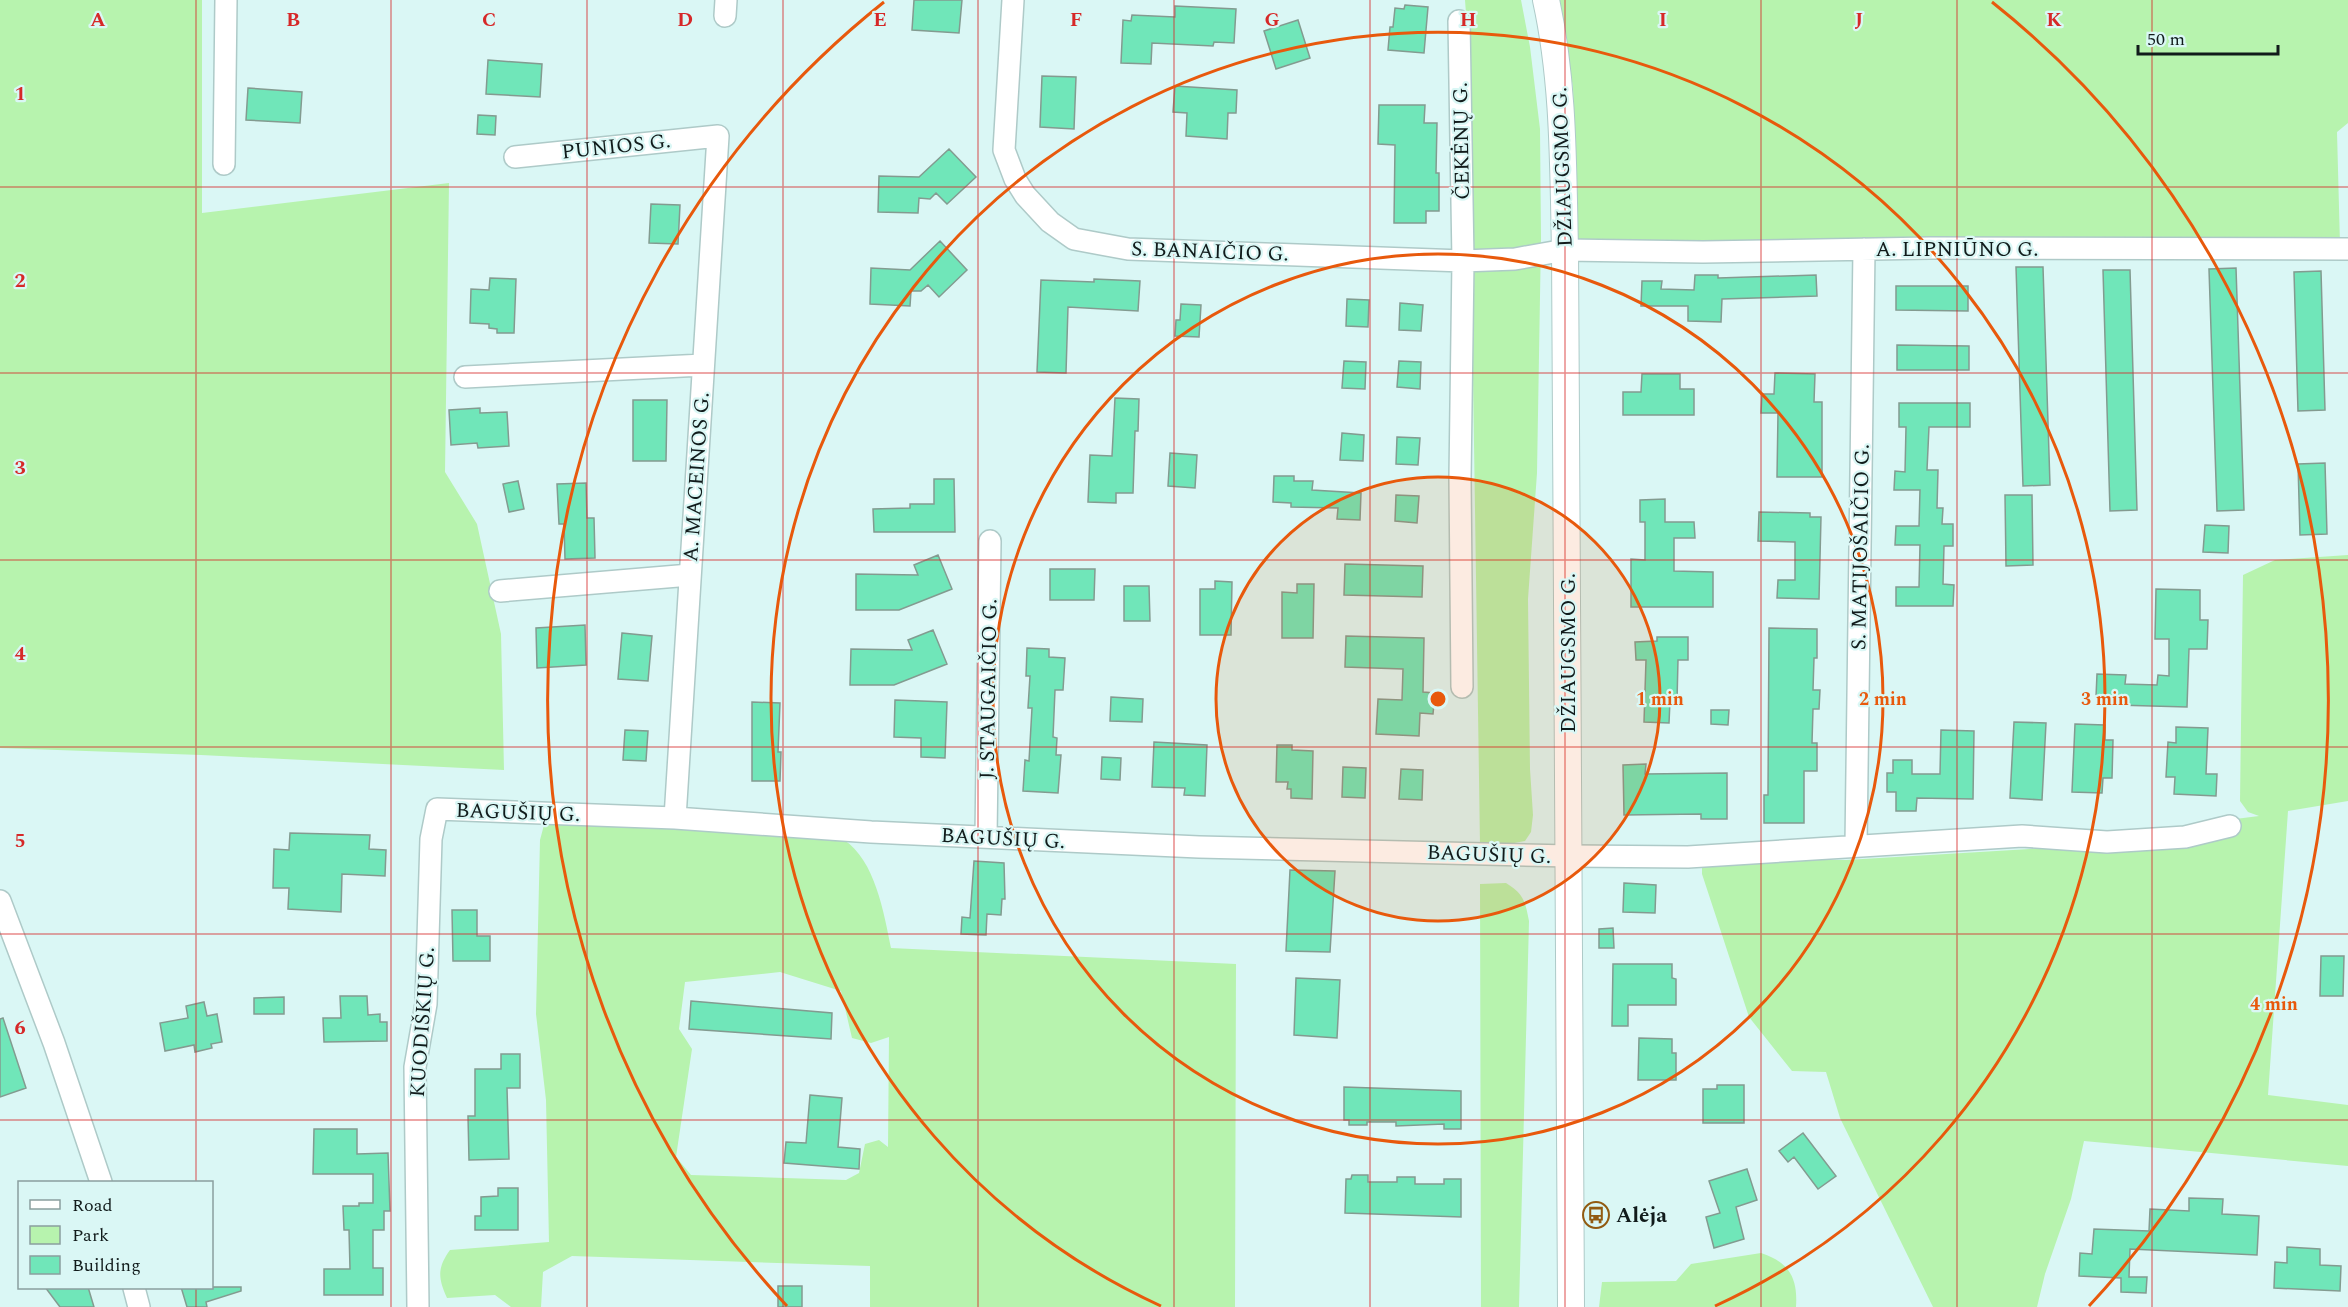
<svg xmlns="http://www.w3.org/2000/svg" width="2348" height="1307" font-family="Spectral,serif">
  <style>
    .green { fill: #b7f3ae; fill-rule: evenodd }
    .building { fill: #70e6b9; stroke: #839b90; stroke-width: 1.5 }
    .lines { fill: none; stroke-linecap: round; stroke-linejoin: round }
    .minor-casing { stroke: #aecac8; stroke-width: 24 }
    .tertiary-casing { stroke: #aecac8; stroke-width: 28 }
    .minor { stroke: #fff; stroke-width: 21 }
    .tertiary { stroke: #fff; stroke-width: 26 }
    .grid { fill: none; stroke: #d62828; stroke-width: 1.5; stroke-opacity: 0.55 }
    .ring { fill: none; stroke: #e8590c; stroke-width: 3 }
    .labels { text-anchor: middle; stroke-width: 4.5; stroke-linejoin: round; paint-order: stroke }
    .street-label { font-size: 21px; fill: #111b1b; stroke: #daf7f5 }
    .poi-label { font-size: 21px; font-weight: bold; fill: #111b1b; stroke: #daf7f5; text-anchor: start }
    .grid-label { font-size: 20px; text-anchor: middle; font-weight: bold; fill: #d62828; stroke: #daf7f5; stroke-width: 4.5; stroke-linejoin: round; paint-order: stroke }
    .centre { fill: #e8590c; stroke: #daf7f5; stroke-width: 3 }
    .ring-label { font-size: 18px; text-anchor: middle; font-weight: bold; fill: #e8590c; stroke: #daf7f5; stroke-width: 4.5; stroke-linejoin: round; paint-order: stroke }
  </style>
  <rect width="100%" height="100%" fill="#daf7f5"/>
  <path class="green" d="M0 0H202V213L449 183 445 472 477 524 501 634 504 770 201 755 0 748Z
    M1465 0H1521L1530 47 1540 129 1541 238 1537 473 1528 599 1530 769 1533 815 1531 832 1525 841 1509 844 1480 845 1468 41Z
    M1558 0H2348V123L2337 132 2340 245 1578 241 1573 87Z
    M2348 555V801L2288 811 2268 1095 2348 1105V1166L2084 1141 2071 1199 2045 1274 2037 1307H1933L1840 1118 1826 1072 1792 1071 1749 1017 1702 874V864L1742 858 1846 860 2061 847 2062 828 2124 831 2149 830 2259 816 2248 812 2240 801 2243 575 2275 560Z
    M553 819 844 840C875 860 884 913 891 948L1236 964 1235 1307H870V1266L572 1256 543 1272 541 1307H511L495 1295 447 1298C438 1278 437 1268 450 1250L549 1242 546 1100 536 1014 540 840 544 825ZM780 972 841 991 852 1038 871 1043 889 1037 888 1147 879 1140 865 1144 859 1173 846 1180 691 1175 676 1157 692 1049 679 1029 685 982Z
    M1506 883C1524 894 1525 901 1529 921L1519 1307H1481L1480 884Z
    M1761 1253C1789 1262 1798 1278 1796 1307H1599L1602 1282 1676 1281 1691 1264Z"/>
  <path class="building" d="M914 0H962L959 33 912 30Z
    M1405 5 1428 7 1424 53 1388 50 1390 27H1393L1395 8 1404 9Z
    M1175 6 1236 9 1234 43 1214 42 1213 46 1152 43 1151 64 1121 63 1123 20 1131 21 1132 15 1175 17Z
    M1298 20 1310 58 1276 69 1264 31Z
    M488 60 542 64 540 97 486 94Z
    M1042 76 1076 77 1074 129 1040 127Z
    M1175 86 1237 90 1236 113H1228L1227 139 1186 136 1187 113 1173 112Z
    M248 88 302 92 300 123 246 120Z
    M1379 105H1425L1424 123H1437L1436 173H1439V211H1426V223H1394L1395 145 1378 144Z
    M478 115 496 116 495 135 477 134Z
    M949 149 976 177 947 204 936 193 930 199 919 198 918 213 878 212 879 176 919 177Z
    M651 204 680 205 678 244 649 243Z
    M940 241 967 270 939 297 928 285 921 291H911L910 306 870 304 871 268 910 270Z
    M2016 267H2043L2050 485 2023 486Z
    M2236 268 2244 510 2217 511 2209 269Z
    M2103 270H2130L2137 510 2110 511Z
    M2321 271 2325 410 2298 411 2294 272Z
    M1695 275H1718V278L1816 275 1817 296 1722 299 1721 322 1688 321V306H1641L1642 281H1662L1661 289 1694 290Z
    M490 278 516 279 514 333H497V329L489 328V324L470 323 471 289 489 290Z
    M1094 279 1140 281 1138 311 1068 307 1066 373 1037 372 1041 280 1094 282Z
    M1896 286H1968V311L1896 310Z
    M1347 299 1369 300 1368 327 1346 326Z
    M1400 303 1423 305 1421 331 1399 330Z
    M1181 304 1201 305 1199 337 1175 336 1176 320H1180Z
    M1897 345 1969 346V370H1897Z
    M1344 361 1366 362 1365 389 1342 388Z
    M1399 361 1421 362 1420 389 1397 387Z
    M1775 373 1815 374 1814 402H1822V477H1777L1778 413H1761L1762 394H1774Z
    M1642 374H1680V389H1694V415H1623V392H1641Z
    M1115 398 1139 399 1138 431H1135L1133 493H1116V503L1088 502 1090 455 1112 456Z
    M633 400H667L666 461H633Z
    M1899 403H1970V427H1929L1927 470H1938L1937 508H1943L1942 524H1953V546H1944L1943 584 1954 585 1953 606H1896V587H1919L1920 545H1895L1896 526H1919L1920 490H1894L1895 471 1905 472 1906 427H1899Z
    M480 408V413L507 412 509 446 478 448 477 443 451 445 449 410Z
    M1342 433 1364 435 1363 461 1340 460Z
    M1397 437 1420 438 1418 465 1396 464Z
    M1170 453 1197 455 1195 488 1168 486Z
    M2325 463 2327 534 2300 535 2298 464Z
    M1274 476H1294V481H1313L1312 490 1361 493 1360 520 1337 519 1338 508 1291 507V503L1273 502Z
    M934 479H954L955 532H874L873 509 910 508V504H934Z
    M518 481 524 509 509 512 503 484Z
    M586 483 587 518H594L595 558 565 559 564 524H559L557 484Z
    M1396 495 1419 496 1417 523 1395 521Z
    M2005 495H2032L2033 565 2006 566Z
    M1665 499V522H1694L1695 538H1674V571L1713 572V607H1631V559L1645 560V522H1640V500Z
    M1759 512 1810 513V517H1821L1819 599 1777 598 1778 580H1795V542L1758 541Z
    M2205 525 2229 526 2228 553 2203 552Z
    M938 555 952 589 899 610H856V574L918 575 914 565Z
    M1345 564 1423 566 1422 597 1344 595Z
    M1050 569H1095L1094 600H1050Z
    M1215 581 1232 582 1231 635H1200V589H1215Z
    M1297 584H1314L1313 638H1282V592L1297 593Z
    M1124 586H1149L1150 621H1124Z
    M2156 589 2200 590V620H2208L2207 649H2189L2187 707 2116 705V698L2096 697 2097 674 2126 675 2125 684 2157 685 2158 675 2169 676V639H2155Z
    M585 625 586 665 537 668 536 628Z
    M1769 628 1817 629V658H1814L1813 690H1820L1819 709H1813L1812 743H1817V771H1804V823H1764V795H1768Z
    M933 630 947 664 894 685H850L851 649 912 650 908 640Z
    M622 633 652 636 648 681 618 679Z
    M1346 636 1424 638 1423 692 1435 693 1433 714 1420 713 1419 736 1376 734 1378 699 1402 700 1403 669 1345 667Z
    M1657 637H1688V660H1678L1677 701H1670L1669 723 1644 722 1646 660H1636L1635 642 1657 641Z
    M1027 648 1049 649V657L1065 658 1063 690H1055L1053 737 1057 738 1056 755H1061L1058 793 1023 791 1025 760 1029 761 1032 708H1028L1030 676H1026Z
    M1111 697 1143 699 1142 722 1110 721Z
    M895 700 947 702 945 758 921 757V738L894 737Z
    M752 702 780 703 778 752H781L780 781H752Z
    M1711 710H1729L1728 725 1711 724Z
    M2014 722 2046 723 2042 800 2010 798Z
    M2075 724 2105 725V740H2113L2112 778H2103L2102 793 2072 792Z
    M2176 727 2208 728 2206 774H2217L2216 796 2174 794 2175 777H2166L2168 742 2176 743Z
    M625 730 648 731 646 761 623 760Z
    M1941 730 1974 731 1973 799 1917 798 1916 811H1896V792H1887V773H1893V760H1912V774H1940Z
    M1154 742 1207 745 1205 796 1184 795 1185 788 1152 787Z
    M1277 745H1292V750L1313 751 1312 799 1291 798V789H1287L1288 782H1276Z
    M1102 757 1121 758 1120 780 1101 779Z
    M1646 764 1645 774 1727 773V819H1701V814L1624 815 1623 765Z
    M1343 767 1366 768 1365 798 1342 797Z
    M1401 769 1423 770 1422 800 1399 799Z
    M290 833 370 835 369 849 386 850 385 876 342 874 341 912 288 909 289 888H273L274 849 289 850Z
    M974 861 1004 863 1005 899H1002L1001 915 987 914 986 935 961 934 962 917 970 918Z
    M1290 870 1335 871 1330 952 1286 951Z
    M1624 883 1656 885 1655 913 1623 912Z
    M452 910H477V936H490V961H453Z
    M1613 928 1614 948H1599V929Z
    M2321 956H2344L2343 996H2320Z
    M1613 964H1672V978L1676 979V1005H1628V1026H1612Z
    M1296 978 1340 980 1337 1038 1294 1035Z
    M340 996H367L368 1015 380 1014V1022H387V1041L324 1042 323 1018H341Z
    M284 997V1014H254V998Z
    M691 1001 832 1013 831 1039 689 1029Z
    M204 1002 207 1016 217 1014 222 1042 211 1044 212 1048 195 1052 194 1045 165 1051 160 1023 188 1018 186 1006Z
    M3 1018 26 1088 0 1097V1019Z
    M1639 1038 1672 1039V1053H1676V1080H1638Z
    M501 1054H520V1088H507L509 1159 469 1160 468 1116H475V1069H501Z
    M1717 1085H1744V1123H1703V1089H1717Z
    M1344 1087 1461 1091V1129H1444V1124L1396 1126V1122H1367V1125H1349V1120H1344Z
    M810 1095 842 1098 838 1147 860 1149 859 1169 784 1163 786 1142 806 1143Z
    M314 1129H357V1154L388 1153 390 1211H384V1230H373V1268H383V1295H324V1269H350L349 1230H344L343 1206H359V1203H373V1174H313Z
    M1803 1133 1836 1176 1818 1189 1794 1157 1788 1162 1779 1151Z
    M1747 1169 1757 1200 1736 1207 1744 1239 1714 1248 1706 1217 1720 1213 1709 1181Z
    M1352 1175H1368V1182H1397V1177H1415V1184H1444V1179H1461V1217L1345 1213 1346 1179H1351Z
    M498 1188H518V1230H475V1216H481V1197L498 1196Z
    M2189 1198 2223 1199 2222 1214 2259 1216 2257 1255 2130 1249 2129 1277H2147L2146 1293 2121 1292V1278L2079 1276 2080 1253 2092 1254 2094 1229 2149 1231 2150 1209 2189 1211Z
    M2287 1247 2320 1249V1265L2341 1266 2340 1291 2274 1288 2275 1262 2287 1263Z
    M778 1286H802V1307H778Z
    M45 1287H88L94 1307H60Z
    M181 1287H241V1291L206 1302 207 1307H187Z"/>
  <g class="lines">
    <defs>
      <path id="minor" d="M1013 0 1004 150 1015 179 1025 195 1050 222 1074 239 1128 249 1463 261 1515 259 1565 250 1703 252 1930 248 2348 249
        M725 16 726 0
        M1459 21 1463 261 1460 478 1462 687
        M515 157 718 136 675 818
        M224 164 226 0
        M465 377 703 365
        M500 591 690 575
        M986 837 990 541
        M1856 845 1864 249
        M0 901 54 1043 101 1182
        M134 1288 139 1307
        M418 1307 415 1067 426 1004 431 839 437 809 675 818 871 832 1199 847 1570 856 1688 857 2022 836 2107 842 2185 837 2230 826"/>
      <path id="tertiary" d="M1546 0C1564 82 1563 166 1565 250L1571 1307"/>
    </defs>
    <use href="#minor" class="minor-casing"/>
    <use href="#tertiary" class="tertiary-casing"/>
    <use href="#minor" class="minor"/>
    <use href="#tertiary" class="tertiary"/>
  </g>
  <path class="grid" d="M196 0V1182M391 0V1307M587 0V1307M783 0V1307M978 0V1307M1174 0V1307M1370 0V1307M1565 0V1307M1761 0V1307M1957 0V1307M2152 0V1307M0 187H2348M0 373H2348M0 560H2348M0 747H2348M0 934H2348M0 1120H2348M196 1288V1307"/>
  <circle cx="1438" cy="699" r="222" fill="#e8590c" fill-opacity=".12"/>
  <g class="ring">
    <circle cx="1438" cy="699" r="222"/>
    <circle cx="1438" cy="699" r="445"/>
    <path d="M1161 1306A667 667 0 1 1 1715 1306"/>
    <path d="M787 1306A890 890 0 0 1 884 2M1992 2A890 890 0 0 1 2089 1306"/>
  </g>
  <defs>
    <symbol id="bus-ring" viewBox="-11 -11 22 22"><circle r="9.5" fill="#daf7f5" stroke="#915a11" stroke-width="1.5"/><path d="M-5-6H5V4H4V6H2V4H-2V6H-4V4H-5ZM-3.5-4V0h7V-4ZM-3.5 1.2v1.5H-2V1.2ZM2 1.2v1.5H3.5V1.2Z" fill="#915a11"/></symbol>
  </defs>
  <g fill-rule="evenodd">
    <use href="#bus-ring" x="1581" y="1200" width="30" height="30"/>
  </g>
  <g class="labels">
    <g class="street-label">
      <text transform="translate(1461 141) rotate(-91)" y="7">ČEKĖNŲ G.</text>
      <text transform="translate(616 146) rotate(-6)" y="7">PUNIOS G.</text>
      <text transform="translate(1562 167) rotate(-92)" y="7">DŽIAUGSMO G.</text>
      <text x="1957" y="256">A. LIPNIŪNO G.</text>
      <text transform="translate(1210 251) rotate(2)" y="7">S. BANAIČIO G.</text>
      <text transform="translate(696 477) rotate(-86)" y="7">A. MACEINOS G.</text>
      <text transform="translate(1860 547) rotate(-89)" y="7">S. MATIJOŠAIČIO G.</text>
      <text transform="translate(1568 653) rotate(-90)" y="7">DŽIAUGSMO G.</text>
      <text transform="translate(988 689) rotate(-89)" y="7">J. STAUGAIČIO G.</text>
      <text transform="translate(518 812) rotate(2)" y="7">BAGUŠIŲ G.</text>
      <text transform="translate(1003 838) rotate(3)" y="7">BAGUŠIŲ G.</text>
      <text transform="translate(1489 854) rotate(2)" y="7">BAGUŠIŲ G.</text>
      <text transform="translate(422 1022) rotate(-86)" y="7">KUODIŠKIŲ G.</text>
    </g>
    <g class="poi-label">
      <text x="1616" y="1222">Alėja</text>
    </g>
  </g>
  <g class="grid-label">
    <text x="98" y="26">A</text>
    <text x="293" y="26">B</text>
    <text x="489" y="26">C</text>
    <text x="685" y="26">D</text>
    <text x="880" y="26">E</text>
    <text x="1076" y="26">F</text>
    <text x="1272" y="26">G</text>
    <text x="1468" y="26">H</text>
    <text x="1663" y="26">I</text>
    <text x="1859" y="26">J</text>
    <text x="2054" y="26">K</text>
    <text x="20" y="100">1</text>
    <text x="20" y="287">2</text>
    <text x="20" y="474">3</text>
    <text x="20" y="660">4</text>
    <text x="20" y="847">5</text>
    <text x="20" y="1034">6</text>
  </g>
  <circle cx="1438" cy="699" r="9" class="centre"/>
  <g class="ring-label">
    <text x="1660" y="705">1 min</text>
    <text x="1883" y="705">2 min</text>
    <text x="2105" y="705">3 min</text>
    <text x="2274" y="1010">4 min</text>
  </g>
  <rect x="18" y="1181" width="195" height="108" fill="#daf7f5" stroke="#8a9f9e" stroke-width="1.5"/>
  <rect x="30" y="1200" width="30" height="9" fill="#ffffff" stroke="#8a9f9e" stroke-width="1.5"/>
  <text x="72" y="1211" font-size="18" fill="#111b1b">Road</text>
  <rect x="30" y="1226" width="30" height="18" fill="#b7f3ae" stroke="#8a9f9e" stroke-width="1.5"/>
  <text x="72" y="1241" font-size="18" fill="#111b1b">Park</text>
  <rect x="30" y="1256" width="30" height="18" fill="#70e6b9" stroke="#8a9f9e" stroke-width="1.5"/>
  <text x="72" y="1271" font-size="18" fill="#111b1b">Building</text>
  <path d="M2138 45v9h140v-9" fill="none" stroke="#111b1b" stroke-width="3"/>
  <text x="2147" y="45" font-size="18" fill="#111b1b" stroke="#daf7f5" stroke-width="4.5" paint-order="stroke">50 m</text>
</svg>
